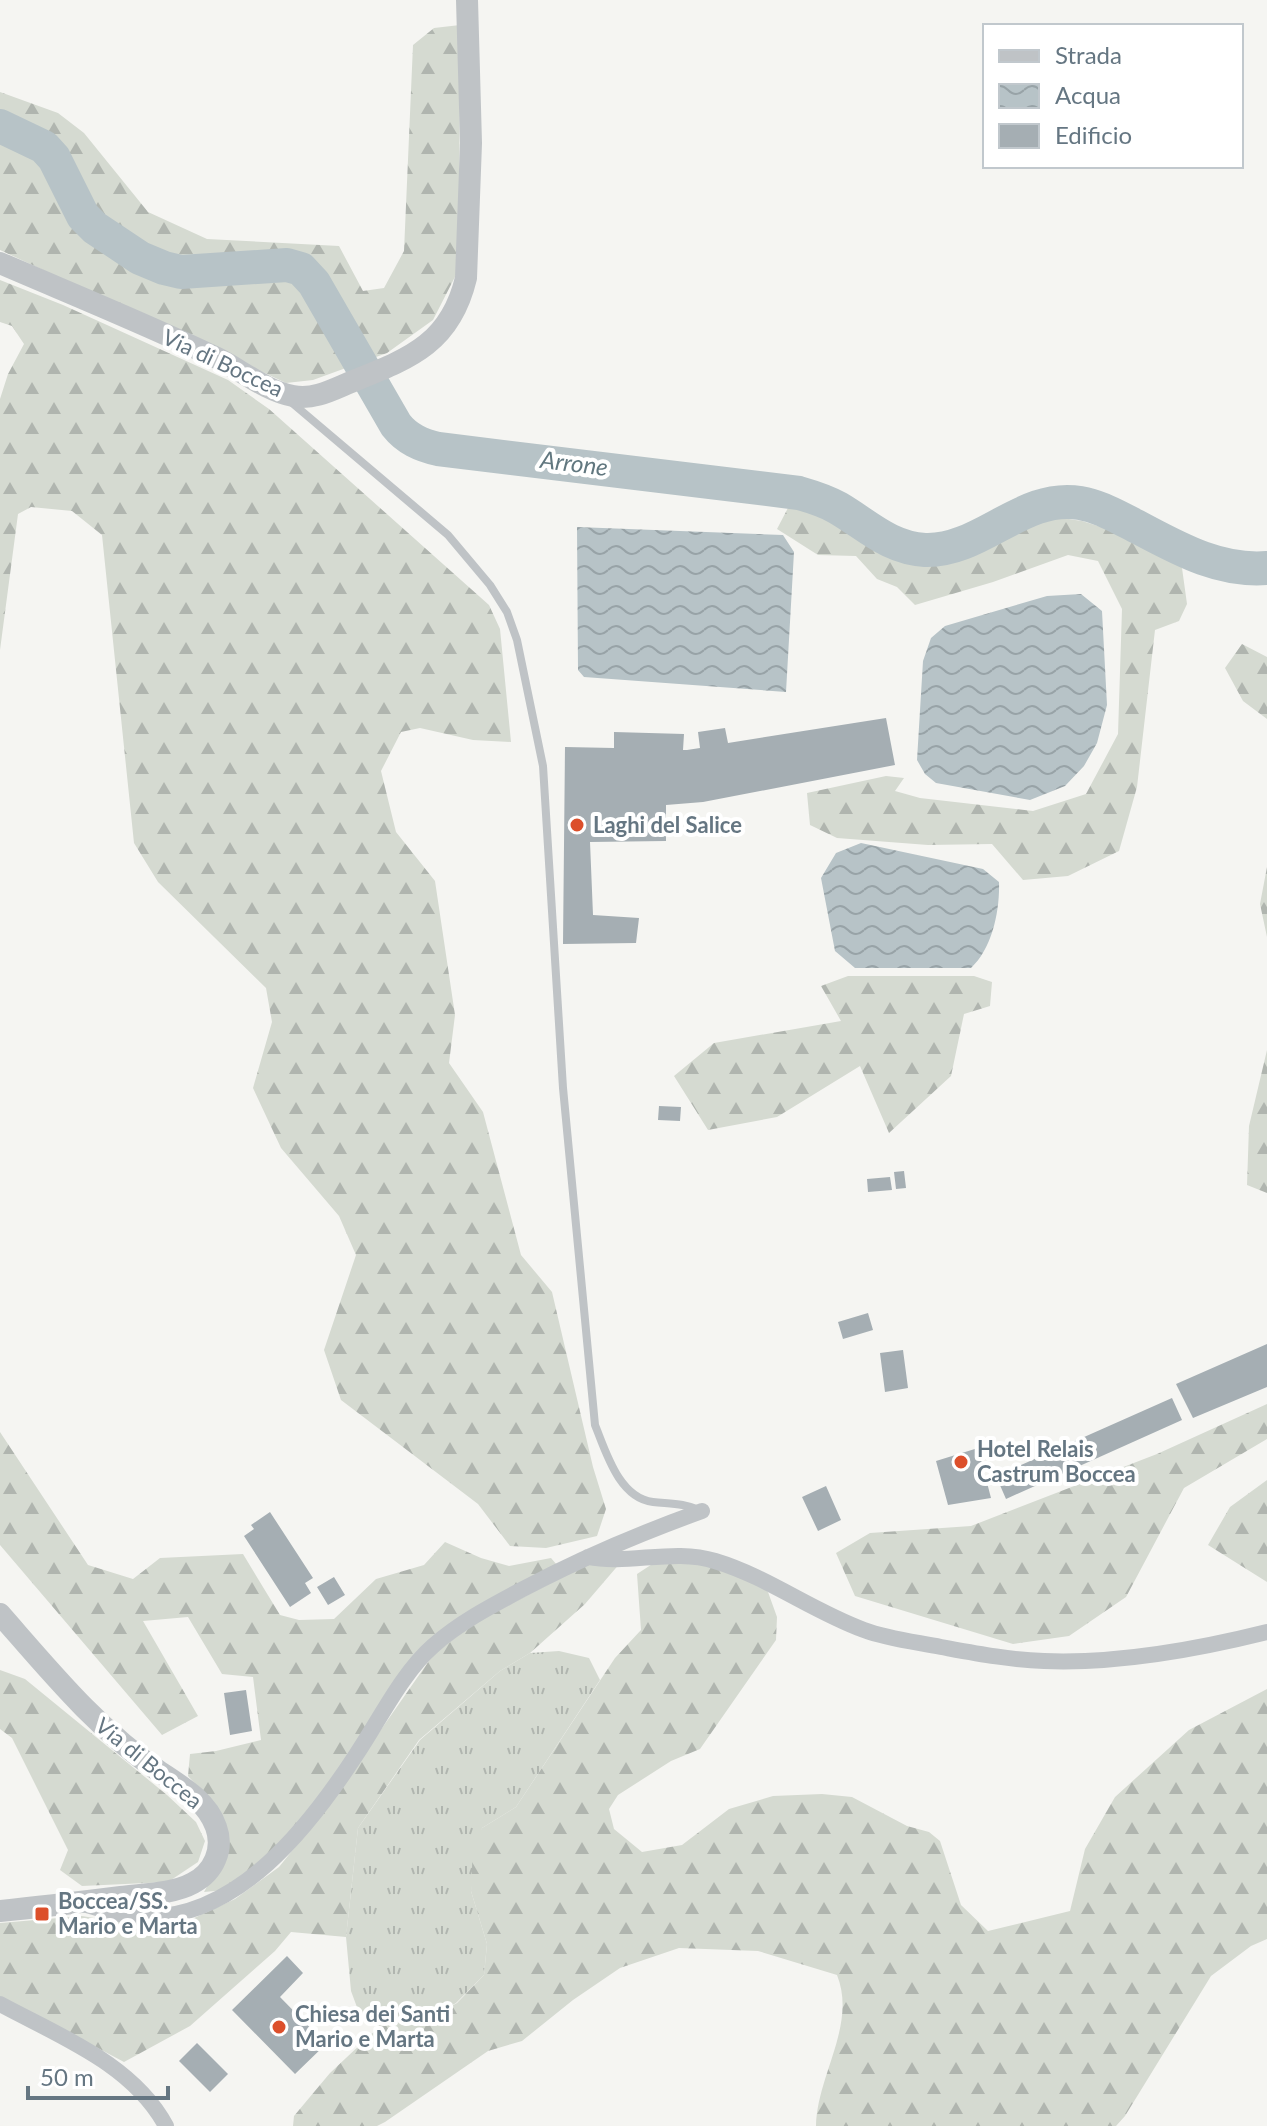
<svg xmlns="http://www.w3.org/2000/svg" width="1267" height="2126" font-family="Lato,sans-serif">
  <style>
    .grass { fill: url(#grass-tufts) }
    .forest { fill: url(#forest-firs) }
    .water { fill: url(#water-waves) }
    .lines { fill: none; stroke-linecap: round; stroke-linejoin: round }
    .river { stroke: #b7c3c7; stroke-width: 34 }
    .building { fill: #a5aeb3 }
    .service { stroke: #bfc3c6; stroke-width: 8 }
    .minor { stroke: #bfc3c6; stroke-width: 16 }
    .tertiary { stroke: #bfc3c6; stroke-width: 22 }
    .poi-dot { fill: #dc4f2b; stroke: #fff; stroke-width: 3 }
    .labels { text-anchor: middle; stroke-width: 8; stroke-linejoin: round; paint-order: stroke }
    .street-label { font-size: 22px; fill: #657682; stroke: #fff }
    .poi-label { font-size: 22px; font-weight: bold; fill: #657682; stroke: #fff; text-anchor: start }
    .water-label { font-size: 24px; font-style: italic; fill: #61777f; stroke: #fff }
  </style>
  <defs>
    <pattern id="grass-tufts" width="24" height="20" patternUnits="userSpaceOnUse" patternTransform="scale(2)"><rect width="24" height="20" fill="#d5dad1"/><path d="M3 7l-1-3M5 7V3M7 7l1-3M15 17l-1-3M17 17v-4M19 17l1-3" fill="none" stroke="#b0b5af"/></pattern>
    <pattern id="forest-firs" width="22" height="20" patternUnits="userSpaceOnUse" patternTransform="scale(2)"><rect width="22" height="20" fill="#d5dad1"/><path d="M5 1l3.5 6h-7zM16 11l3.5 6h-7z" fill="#b0b5af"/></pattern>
    <pattern id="water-waves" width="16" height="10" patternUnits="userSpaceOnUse" patternTransform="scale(2)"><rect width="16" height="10" fill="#b7c3c7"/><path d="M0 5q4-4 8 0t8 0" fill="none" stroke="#98a3a7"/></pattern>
  </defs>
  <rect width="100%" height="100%" fill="#f5f5f2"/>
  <path class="grass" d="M559 1651 589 1658 600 1680 516 1807 482 1828 471 1891 487 1944 484 1975 456 2003 433 2016 379 2027 361 2018 351 1991 346 1937 358 1828 420 1740 500 1671 530 1653Z"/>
  <path class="forest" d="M460 25 459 269 433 320 387 353 313 380 286 383 0 250V92L58 113 84 133 148 212 207 239 339 246 363 291 384 288 404 251 413 45 434 28Z
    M0 280 63 305 228 380 269 409 489 605 500 629 511 742 473 740 420 728 401 732 381 771 396 832 435 881 455 1015 449 1063 483 1112 521 1255 552 1292 593 1467 606 1509 597 1536 546 1548 510 1546 478 1504 341 1400 324 1350 356 1255 339 1216 281 1148 253 1088 272 1022 266 988 158 882 134 843 102 535 72 511 31 507 18 514 0 650V399L8 374 24 344 12 326 0 322Z
    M789 506 823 511 881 545 935 560 1041 515 1082 521 1146 541 1182 568 1187 604 1179 621 1155 630 1137 787 1119 851 1068 876 1023 880 992 844 928 845 837 838 810 825 807 793 886 776 904 778 895 791 920 798 1033 811 1086 794 1118 734 1122 609 1098 561 1068 555 993 582 915 605 897 587 877 579 856 556 818 555 777 529Z
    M1242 644 1267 657V719L1243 701 1225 668Z
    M1267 867V937L1260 904Z
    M848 976H974L992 982 990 1006 964 1014 951 1076 889 1133 860 1066 777 1117 708 1130 674 1076 714 1043 841 1021 821 986Z
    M1267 1050V1193L1247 1185 1249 1126Z
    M1267 1404V1439L1184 1488 1126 1597 1069 1636 1013 1644 855 1596 836 1553 870 1533 971 1526 1157 1454Z
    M0 1432 88 1565 133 1579 160 1558 243 1554 280 1615 299 1620 334 1619 376 1579 424 1565 445 1542 481 1558 509 1566 551 1558 557 1565 453 1626 293 1832 226 1890 204 1892 214 1874 217 1807 188 1776 190 1754 216 1751 261 1740 253 1677 222 1674 188 1617 143 1621 198 1716 162 1735 0 1545Z
    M1267 1480V1582L1208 1545 1230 1507Z
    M616 1549 627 1555 585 1604 530 1653 500 1671 419 1740 358 1828 346 1937 291 1932 275 1951 190 2026 124 2062 0 1996V1923L82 1916 129 1924 192 1919 235 1899 279 1867 325 1810 433 1655 474 1623Z
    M663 1557 738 1570 768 1592 777 1617 776 1640 700 1749 671 1761 618 1795 609 1809 614 1829 642 1852 682 1845 729 1809 773 1796 822 1794 852 1797 907 1826 929 1832 940 1841 961 1905 988 1931 1070 1911 1085 1849 1115 1797 1189 1730 1267 1689V1939L1251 1946 1211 1976 1125 2116 1116 2126H816C817 2075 857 2025 837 1975L758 1951 679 1948 620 1968 573 2000 522 2041 488 2051 385 2122 377 2126H293L294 2116 330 2073 379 2027 433 2016 457 2003 484 1975 487 1944 471 1891 473 1846 482 1828 516 1807 615 1658 641 1630 637 1574Z
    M0 1670 25 1679 167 1795 196 1822 205 1841 198 1862 168 1882 82 1886 60 1870 68 1850 12 1738 0 1729Z"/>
  <path class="water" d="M577 527 783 535 794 552 786 692 584 677 578 670Z
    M1081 594 1102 611 1107 705 1097 743 1084 766 1065 786 1030 800 936 783 925 774 917 760 923 661 931 638 945 626 1047 596Z
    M861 843 983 869 999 882C1000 911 992 949 971 968H855L835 951 821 878 836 853Z"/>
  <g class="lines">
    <path class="river" d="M0 126 44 147 54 158 83 216 95 228 140 258 164 268 181 272 287 265 301 269 314 283 396 425C407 439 421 445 438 449L799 493C813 497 826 501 838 508 867 525 889 548 925 550 981 552 1023 493 1080 503 1098 506 1114 515 1130 523 1174 546 1216 572 1267 568"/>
  </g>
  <path class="building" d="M886 718 895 765 703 802 666 805V841L590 842 593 915 639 918 636 943 563 944 565 747 614 748V732L684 734 683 750H687L700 748 698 732 725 728 728 743Z
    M659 1106 681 1107 680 1121 658 1120Z
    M904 1171 906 1188 896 1189 894 1172Z
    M890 1177 892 1190 868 1192 867 1179Z
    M868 1313 873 1330 843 1339 838 1322Z
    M1267 1344V1387L1193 1418 1176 1384Z
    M903 1350 908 1388 885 1392 880 1353Z
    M1172 1398 1182 1420 1006 1499 996 1476Z
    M978 1448 991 1498 948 1505 936 1461Z
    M826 1486 841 1520 818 1531 802 1497Z
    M270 1512 313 1578 305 1583 311 1593 290 1607 244 1536 254 1529 251 1525Z
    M334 1577 345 1595 328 1605 317 1587Z
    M246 1690 252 1731 230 1735 224 1693Z
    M287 1956 303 1973 280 1997 326 2044 295 2074 232 2010Z
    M197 2043 228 2074 210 2092 179 2061Z"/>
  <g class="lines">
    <path class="service" d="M291 402 448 535 490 585 507 612 517 640 543 766 563 1088 595 1425C606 1452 619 1498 653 1502 672 1504 683 1503 702 1511"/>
    <path class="minor" d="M588 1557C629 1565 674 1548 715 1561 768 1577 812 1611 864 1630 888 1639 916 1642 941 1647 974 1653 1010 1660 1044 1661 1118 1664 1195 1650 1267 1632
      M84 1904C104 1910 123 1917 143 1917 238 1919 309 1827 356 1755 379 1721 402 1673 433 1646 460 1622 493 1605 525 1588 582 1558 641 1533 702 1511
      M0 2004C59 2036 133 2064 166 2126"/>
    <path class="tertiary" d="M0 263C72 294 146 324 217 358 241 370 266 391 293 396 314 400 332 390 351 382 408 359 450 345 466 278L471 143 467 0
      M0 1614C50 1671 97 1729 160 1772 181 1786 207 1801 216 1827 224 1849 214 1872 193 1883 173 1894 144 1894 121 1897 81 1902 40 1907 0 1911"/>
  </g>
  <g class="poi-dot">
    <circle cx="577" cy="825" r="8"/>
    <circle cx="961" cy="1462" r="8"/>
    <rect x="34" y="1906" width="16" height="16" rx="4"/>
    <circle cx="279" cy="2027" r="8"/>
  </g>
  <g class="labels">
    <g class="street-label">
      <text transform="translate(223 363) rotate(25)" y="8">Via di Boccea</text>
      <text transform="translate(149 1763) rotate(39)" y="8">Via di Boccea</text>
    </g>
    <g class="poi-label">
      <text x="593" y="833">Laghi del Salice</text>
      <text x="977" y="1457">Hotel Relais<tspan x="977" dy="25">Castrum Boccea</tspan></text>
      <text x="58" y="1909">Boccea/SS.<tspan x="58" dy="25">Mario e Marta</tspan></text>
      <text x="295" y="2022">Chiesa dei Santi<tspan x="295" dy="25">Mario e Marta</tspan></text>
    </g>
    <g class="water-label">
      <text transform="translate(574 464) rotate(7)" y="8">Arrone</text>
    </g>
  </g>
  <rect x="983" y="24" width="260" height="144" fill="#ffffff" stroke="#c1c8cd" stroke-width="2"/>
  <rect x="999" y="50" width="40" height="12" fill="#bfc3c6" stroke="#c1c8cd" stroke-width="2"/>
  <text x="1055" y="64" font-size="24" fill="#657682">Strada</text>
  <rect x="999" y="84" width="40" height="24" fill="url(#water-waves)" stroke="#c1c8cd" stroke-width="2"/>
  <text x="1055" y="104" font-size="24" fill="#657682">Acqua</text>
  <rect x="999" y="124" width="40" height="24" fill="#a5aeb3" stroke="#c1c8cd" stroke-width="2"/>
  <text x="1055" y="144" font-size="24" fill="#657682">Edificio</text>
  <path d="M28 2086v12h140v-12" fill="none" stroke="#657682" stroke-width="4"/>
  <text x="40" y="2086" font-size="24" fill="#657682" stroke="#ffffff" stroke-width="6" paint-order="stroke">50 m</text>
</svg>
